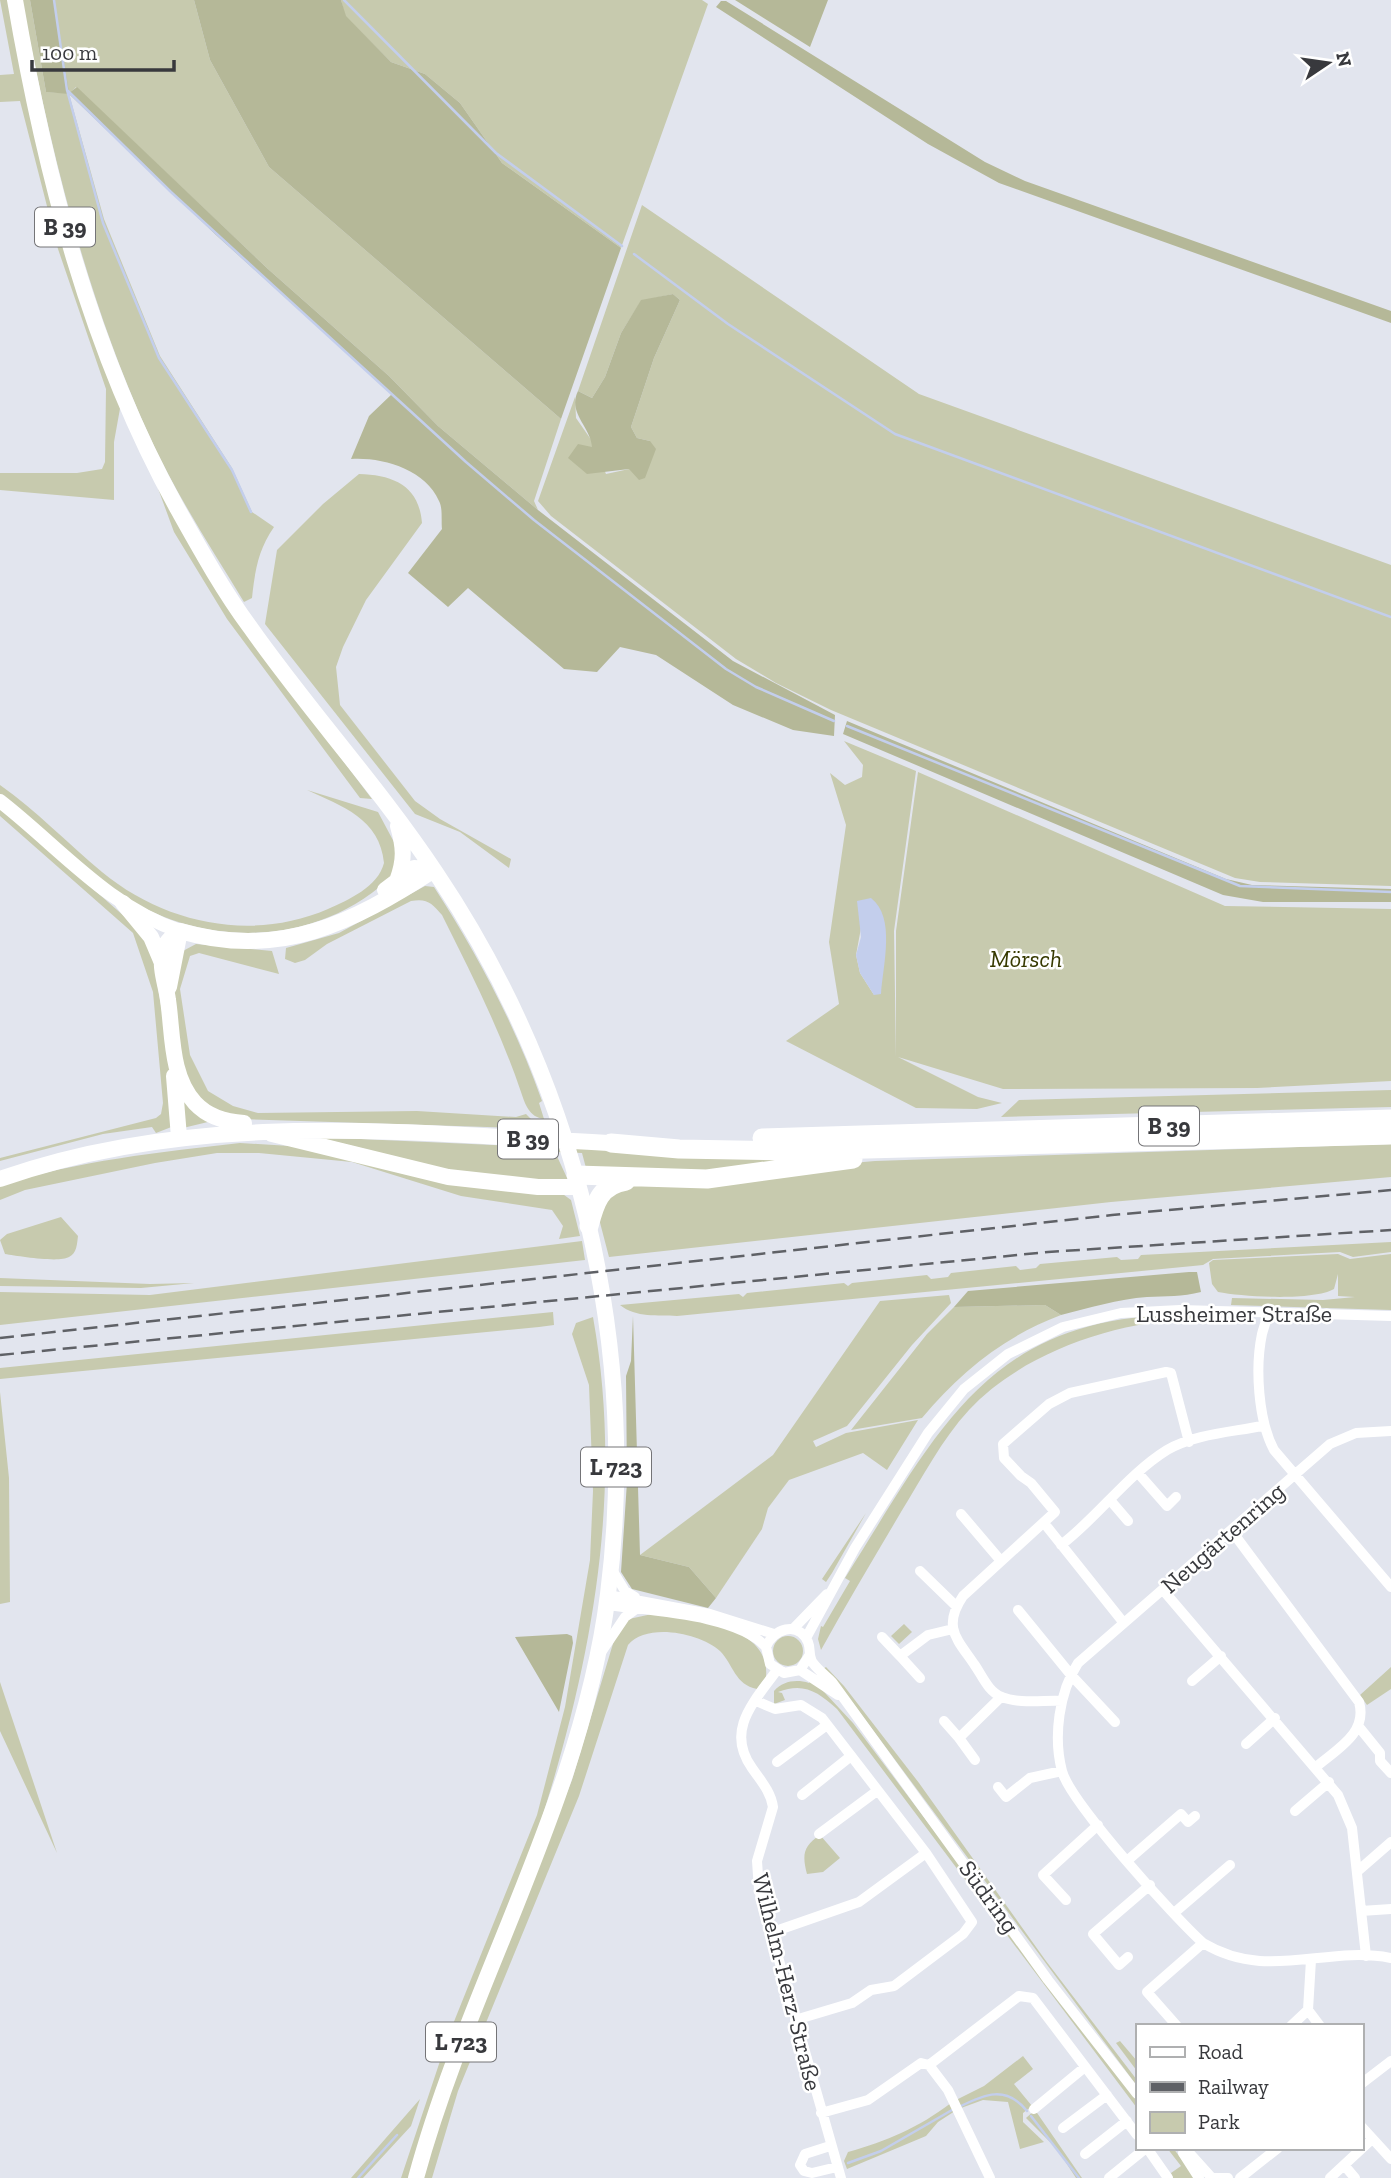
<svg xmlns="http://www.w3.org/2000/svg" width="1391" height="2178" font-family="'Zilla Slab',serif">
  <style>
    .green { fill: #c7caae; fill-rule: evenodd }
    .forest { fill: #b5b898 }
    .water { fill: #c3ceec }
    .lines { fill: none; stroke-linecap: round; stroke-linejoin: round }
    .stream { stroke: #c3ceec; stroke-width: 2.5 }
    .street { stroke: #fff; stroke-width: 10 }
    .secondary { stroke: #fff; stroke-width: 14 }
    .primary { stroke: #fff; stroke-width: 16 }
    .highway { stroke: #fff; stroke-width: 19 }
    .rail { stroke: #5f6166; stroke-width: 2.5; stroke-dasharray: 14 7; stroke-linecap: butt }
    .labels { text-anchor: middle; stroke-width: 5; stroke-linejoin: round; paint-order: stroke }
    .shield { fill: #fff; stroke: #747477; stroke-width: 2 }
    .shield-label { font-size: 23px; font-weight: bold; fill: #38393d }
    .park-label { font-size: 24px; font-style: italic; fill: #373a01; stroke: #fff }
    .street-label { font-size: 24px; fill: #38393d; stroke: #fff }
  </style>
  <rect width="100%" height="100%" fill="#e2e5ee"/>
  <path class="green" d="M0 0H9L121 403 114 442V500L0 490V473H77L102 469 105 462 106 389 58 249 20 101 0 102V75L14 74Z
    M22 0H30L46 92 68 93 54 0H194L210 60 269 167 561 419 534 501 538 510 438 426 389 376 268 269 76 87 69 94 104 219 160 356 232 468 252 512 274 527C258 550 255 571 252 598L244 602C210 546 174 491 147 431 85 293 50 148 22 0Z
    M341 0H702L708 4 621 248 502 163 460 103 425 74 391 62 345 16Z
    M642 205 919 394 1391 565V886L1260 882 1235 878 831 710 776 683 736 659 551 516 538 501 575 397 576 418 592 441 606 474 629 469 650 441 637 438 631 427 654 358 680 300 673 294 641 301 621 333 605 377 592 398 578 391Z
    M152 472 231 613 372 799 360 798 227 619 174 532Z
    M359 474C394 475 419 486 422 523L366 600 343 647 336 667 340 705 415 801 440 819 511 859 509 868 460 832 415 814 265 624 277 550 323 504Z
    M844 741 916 771 894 931 896 1057V931L918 772 1225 906 1391 909V1081L1257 1088 1003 1089 898 1057 978 1097 1002 1103 977 1109 916 1108 786 1041 839 1004 829 942 846 825 830 773 845 785 862 777 863 765ZM861 928 874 995 860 973 856 955Z
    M0 785C37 811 67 843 102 872 165 924 252 942 328 909 348 900 378 887 384 863 380 819 342 806 307 790L378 812 395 844V873C319 949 201 950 115 891 74 862 40 824 0 794Z
    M0 807 133 924 152 952 170 1059 174 1126 156 1133 152 1127 103 1134 0 1161V1158L156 1118 161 1114 163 1103 153 992 133 933 0 816Z
    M425 886 434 887C478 955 515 1025 542 1101L539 1103 544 1119C529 1117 525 1104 521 1092 500 1030 471 973 442 915 432 903 427 898 411 901L327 944 305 960 295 963 285 959 286 948 339 933Z
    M196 944 272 951 279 974 199 953 190 956 180 989 190 1055 208 1091 233 1106 258 1113 417 1111 516 1117 526 1114 532 1120 551 1123 553 1129 237 1119C227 1115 210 1111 203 1104 168 1066 171 999 181 952Z
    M180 1087 212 1121 183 1128Z
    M1391 1090V1107L1001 1117 1019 1100Z
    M316 1137 581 1149 846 1152 751 1171 586 1168 582 1153 555 1152 568 1180 481 1178Z
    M240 1143 290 1146 560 1192 571 1200 580 1236 559 1239 563 1226 552 1210 461 1196 352 1162 259 1153H217L155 1163 25 1190 0 1200V1185C78 1161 159 1152 240 1143Z
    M1391 1144V1177L1111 1202 609 1257 598 1215 618 1184 875 1161Z
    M61 1217 78 1236C77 1244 77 1253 69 1257 59 1263 18 1256 5 1254L0 1240 7 1234Z
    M582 1241 585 1260 0 1325V1292L150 1295Z
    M1391 1242V1252L1353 1257 1340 1252 1213 1259 1203 1265 1193 1266 677 1316C658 1315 636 1318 620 1305L739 1294 743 1297 747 1293 844 1283 848 1286 852 1283 927 1275 931 1279 948 1277 951 1273 1016 1266 1020 1270 1036 1268 1040 1264 1117 1257 1121 1260 1138 1259 1141 1255Z
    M1338 1254 1350 1259 1391 1254V1310L1231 1305 1232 1298 1323 1300 1355 1297 1338 1296V1274L1334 1289C1313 1301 1244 1297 1218 1292L1212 1284 1209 1263 1213 1260Z
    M0 1278 150 1284 194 1283 141 1288 0 1286Z
    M949 1295 951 1303 912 1345 847 1426 813 1441 816 1447 846 1433 918 1420 887 1470 863 1453 789 1480 768 1508 762 1529 716 1598 689 1567 640 1555 773 1455 880 1301Z
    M1045 1305 1061 1315C1005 1336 960 1372 922 1418L851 1430 927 1334 954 1307Z
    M553 1312 554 1325 539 1327 0 1379V1368Z
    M1204 1315 1202 1320C1125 1317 1022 1352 969 1410 942 1439 922 1478 901 1512 874 1558 847 1603 821 1650L818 1639 821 1626 823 1627 850 1581 845 1578C944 1421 993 1308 1204 1315Z
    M593 1317C647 1618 512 1904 409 2178H401L449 2034 537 1815 565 1707 590 1560 593 1491 589 1385 572 1334 576 1323Z
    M0 1392 9 1478 10 1602 0 1604Z
    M866 1513 832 1573 826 1582 822 1579Z
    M652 1614C690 1621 771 1623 766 1677L757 1689C735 1685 733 1664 720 1651 700 1633 647 1622 628 1645L579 1796 458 2091 432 2178H422L450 2087 572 1780 615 1637 629 1619Z
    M904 1624 912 1632 899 1644 891 1636Z
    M773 1651a15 15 0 1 1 30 0a15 15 0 1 1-30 0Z
    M826 1667 844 1686 919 1783 1046 1961 1137 2080V2086L841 1687 823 1669Z
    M1391 1667V1689L1367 1705 1360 1695Z
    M812 1679 853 1723 1137 2100V2108L837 1709C818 1692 804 1682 778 1692L782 1693 785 1700 774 1704V1691C783 1681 796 1679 809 1683Z
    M0 1682 57 1853 0 1731Z
    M820 1835 840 1858 823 1872 807 1874C802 1855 803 1846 820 1835Z
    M1120 2041 1137 2061V2071L1116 2043Z
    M1023 2056 1033 2069 1014 2084 1032 2106 1023 2113V2122L1044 2142 1020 2149 1008 2102 983 2100 961 2108 956 2100 984 2086Z
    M420 2099 411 2126 363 2178H351Z
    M951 2103 955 2111 938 2122 926 2136 847 2169 844 2161 848 2152C887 2141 918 2128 951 2103Z
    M1035 2110 1082 2178H1076L1057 2149 1026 2118Z
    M1167 2148H1173L1196 2178H1173L1171 2173 1181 2166Z"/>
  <path class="forest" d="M30 0H54L69 93 77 87 268 269 389 376 438 426 538 510 733 661 835 715 834 736 793 730 733 705 656 655 620 647 597 672 564 669 468 588 448 607 408 573 442 529C441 521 443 508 439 501 425 469 382 457 351 459L369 416 392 394 216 235 69 94 46 92Z
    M194 0H341L346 16 391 62 425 74 460 103 502 163 621 248 561 419 269 167 210 60Z
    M735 0H828L810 47Z
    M721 1H726L985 162 1025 181 1391 311V323L999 183 928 144 716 7Z
    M673 294 680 300 654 358 631 427 637 438 650 441 656 449 645 478 639 480 629 469 587 474 568 458 578 444 592 447C591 427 567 413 578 391L592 398 605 377 621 333 641 300Z
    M847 721 1226 879 1252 885 1391 889V902H1263L1223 895 843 734Z
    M1189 1272H1197L1201 1292C1182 1297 1166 1296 1147 1297 1118 1299 1089 1308 1061 1315L1045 1305 954 1307 968 1291Z
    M633 1316 640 1555 689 1567 716 1598 708 1608 632 1589 621 1572 627 1482 626 1376 631 1361Z
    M567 1634 572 1636 573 1643 559 1712 515 1637Z"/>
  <path class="water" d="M871 898C896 917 883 965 881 994L874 995 860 973 856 955 861 937 857 901Z"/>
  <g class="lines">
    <path class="stream" d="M54 0 67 90 103 223 159 358 232 470 251 512
      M344 0 496 153 622 246
      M67 90 171 192 466 462 534 520 726 669 756 687 834 721
      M634 254 728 324 895 434 1391 617
      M847 726 1240 886 1391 892
      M959 2107C985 2094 1006 2085 1027 2111
      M1031 2116 1079 2178
      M848 2163 881 2151 952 2110
      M358 2178 397 2135"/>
    <path class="street" d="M1267 1312C1267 1321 1264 1326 1262 1334 1255 1367 1258 1420 1274 1450L1391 1587
      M1391 1431 1356 1433 1330 1444 1078 1663C1059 1692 1053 1737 1062 1771 1070 1802 1175 1918 1203 1943 1268 1982 1324 1945 1391 1958
      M1138 1473 1167 1506 1176 1497
      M1110 1500 1128 1521
      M961 1514 1001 1561
      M1044 1523 1123 1622
      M1231 1530 1359 1702C1368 1733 1337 1749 1316 1767
      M1061 1545C1099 1516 1127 1475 1167 1450 1194 1434 1233 1432 1262 1426
      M611 1568 625 1591 635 1597
      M920 1571 956 1606
      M1163 1590 1338 1795 1352 1828 1366 1956
      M608 1595 710 1614 774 1634
      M607 1605C649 1611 737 1614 766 1647
      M1018 1610 1071 1675 1115 1722
      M793 1629 827 1594
      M882 1637 900 1656 928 1635 953 1629
      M806 1638 855 1548 928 1433 964 1389 1008 1354 1063 1327 1121 1313 1180 1310 1391 1316
      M602 1651 625 1617 636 1609
      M809 1656 800 1670 784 1673 770 1664 766 1647C773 1629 798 1620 808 1642 811 1649 808 1656 813 1663 818 1670 826 1676 832 1682L1048 1980 1137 2094
      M900 1656 920 1678
      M777 1670C754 1702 725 1730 752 1768 761 1781 771 1792 773 1807L757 1861 759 1890 841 2178
      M800 1670 838 1695
      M1192 1681 1221 1656
      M756 1701 775 1709 801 1705 822 1718 926 1853 972 1922 963 1934 894 1986 871 1990 852 2003 795 2020
      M1062 1701C1044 1700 1019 1704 1002 1697 988 1692 982 1675 974 1664 957 1639 942 1627 963 1596L1055 1512 1031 1483 1021 1476 1004 1458 1003 1444 1049 1404 1070 1393 1166 1372 1171 1373 1189 1442
      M944 1721 959 1738
      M1359 1727 1380 1753V1761L1391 1773
      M1246 1744 1275 1718
      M975 1760 959 1738 1001 1697
      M777 1762 827 1725
      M998 1787 1006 1797 1030 1778 1062 1771
      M802 1795 851 1756
      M1295 1811 1329 1782
      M819 1834 877 1791
      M1128 1860 1181 1814 1188 1822 1195 1816
      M1359 1870 1391 1842
      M1066 1900 1043 1875 1098 1825
      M1361 1911 1391 1909
      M1174 1913 1230 1865
      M770 1933 859 1902 926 1853
      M1128 1957 1119 1965 1093 1934 1150 1885
      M1308 2010 1320 2026
      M1177 2026 1147 1992 1203 1943
      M1291 2026 1308 2010 1311 1960
      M929 2065 948 2090 990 2178
      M1361 2084 1391 2061
      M1034 2109 1085 2067
      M821 2113 868 2100 921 2063 929 2065 1019 1996 1033 1998 1137 2135
      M1361 2126 1391 2159
      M1063 2128 1107 2095
      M830 2146 805 2154 800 2165 804 2171 812 2173 837 2167
      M1147 2148 1168 2178
      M1185 2148 1212 2178
      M1183 2153 1199 2178
      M1085 2154 1127 2121
      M1344 2165 1355 2178
      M1109 2178 1146 2148
      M1213 2178H1228
      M1240 2178 1278 2148
      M1330 2178 1372 2139"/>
    <path class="secondary" d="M0 801C58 846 108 907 180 931"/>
    <path class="primary" d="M15 0C45 174 90 350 176 506 199 547 222 589 250 627 309 711 379 787 436 873 577 1083 640 1343 608 1594 582 1801 470 1980 416 2178
      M397 881C405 860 404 847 398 826
      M385 890 414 868 434 870
      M123 903 151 937 162 963
      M180 931C172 936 165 942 163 951 159 968 166 984 168 1000 173 1033 170 1076 195 1103 208 1117 226 1122 244 1123
      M180 931C280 960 352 923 434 870
      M169 987 180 931
      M174 1076 179 1137
      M272 1134 448 1177 538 1187H579
      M0 1179C198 1109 406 1133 611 1143"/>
    <path class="highway" d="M762 1138 1391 1119
      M611 1143 679 1149 791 1151 1391 1135
      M576 1175 707 1179 853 1159
      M589 1226C595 1203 600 1185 626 1181"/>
    <path class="rail" d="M0 1338 1112 1215 1391 1190
      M0 1355 1048 1252 1391 1230"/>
  </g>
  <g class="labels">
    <g class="shield">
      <rect x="35" y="207.5" width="60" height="39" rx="5"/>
      <rect x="1139" y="1106.5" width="60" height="39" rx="5"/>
      <rect x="498" y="1119.5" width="60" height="39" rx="5"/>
      <rect x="581" y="1447.5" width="70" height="39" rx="5"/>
      <rect x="426" y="2022.5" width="70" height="39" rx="5"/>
    </g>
    <g class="shield-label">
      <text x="65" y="235">B 39</text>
      <text x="1169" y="1134">B 39</text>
      <text x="528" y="1147">B 39</text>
      <text x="616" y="1475">L 723</text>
      <text x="461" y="2050">L 723</text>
    </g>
    <g class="park-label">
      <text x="1026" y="967">Mörsch</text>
    </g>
    <g class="street-label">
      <text x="1234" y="1322">Lussheimer Straße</text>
      <text transform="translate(1223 1538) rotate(-41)" y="8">Neugärtenring</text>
      <text transform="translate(989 1897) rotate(54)" y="8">Südring</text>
      <text transform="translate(787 1982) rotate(76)" y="8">Wilhelm-Herz-Straße</text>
    </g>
  </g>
  <rect x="1136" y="2024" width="228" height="126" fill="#ffffff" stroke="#afb0b1" stroke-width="2"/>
  <rect x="1150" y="2047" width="35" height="10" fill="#ffffff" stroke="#afb0b1" stroke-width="2"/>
  <text x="1198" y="2059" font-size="21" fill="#38393d">Road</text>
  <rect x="1150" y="2082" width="35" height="10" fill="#5f6166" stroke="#afb0b1" stroke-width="2"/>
  <text x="1198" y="2094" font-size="21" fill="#38393d">Railway</text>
  <rect x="1150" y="2112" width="35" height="21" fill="#c7caae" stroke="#afb0b1" stroke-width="2"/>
  <text x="1198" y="2129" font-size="21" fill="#38393d">Park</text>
  <g transform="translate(1328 63) rotate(77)" stroke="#ffffff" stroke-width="5" paint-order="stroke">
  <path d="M0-5L12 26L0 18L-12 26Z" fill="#38393d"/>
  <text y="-10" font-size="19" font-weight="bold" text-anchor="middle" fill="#38393d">N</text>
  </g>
  <path d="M32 60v10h142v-10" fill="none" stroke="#38393d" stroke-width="3.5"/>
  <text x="42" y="60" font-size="21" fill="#38393d" stroke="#ffffff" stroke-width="5" paint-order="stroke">100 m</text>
</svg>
